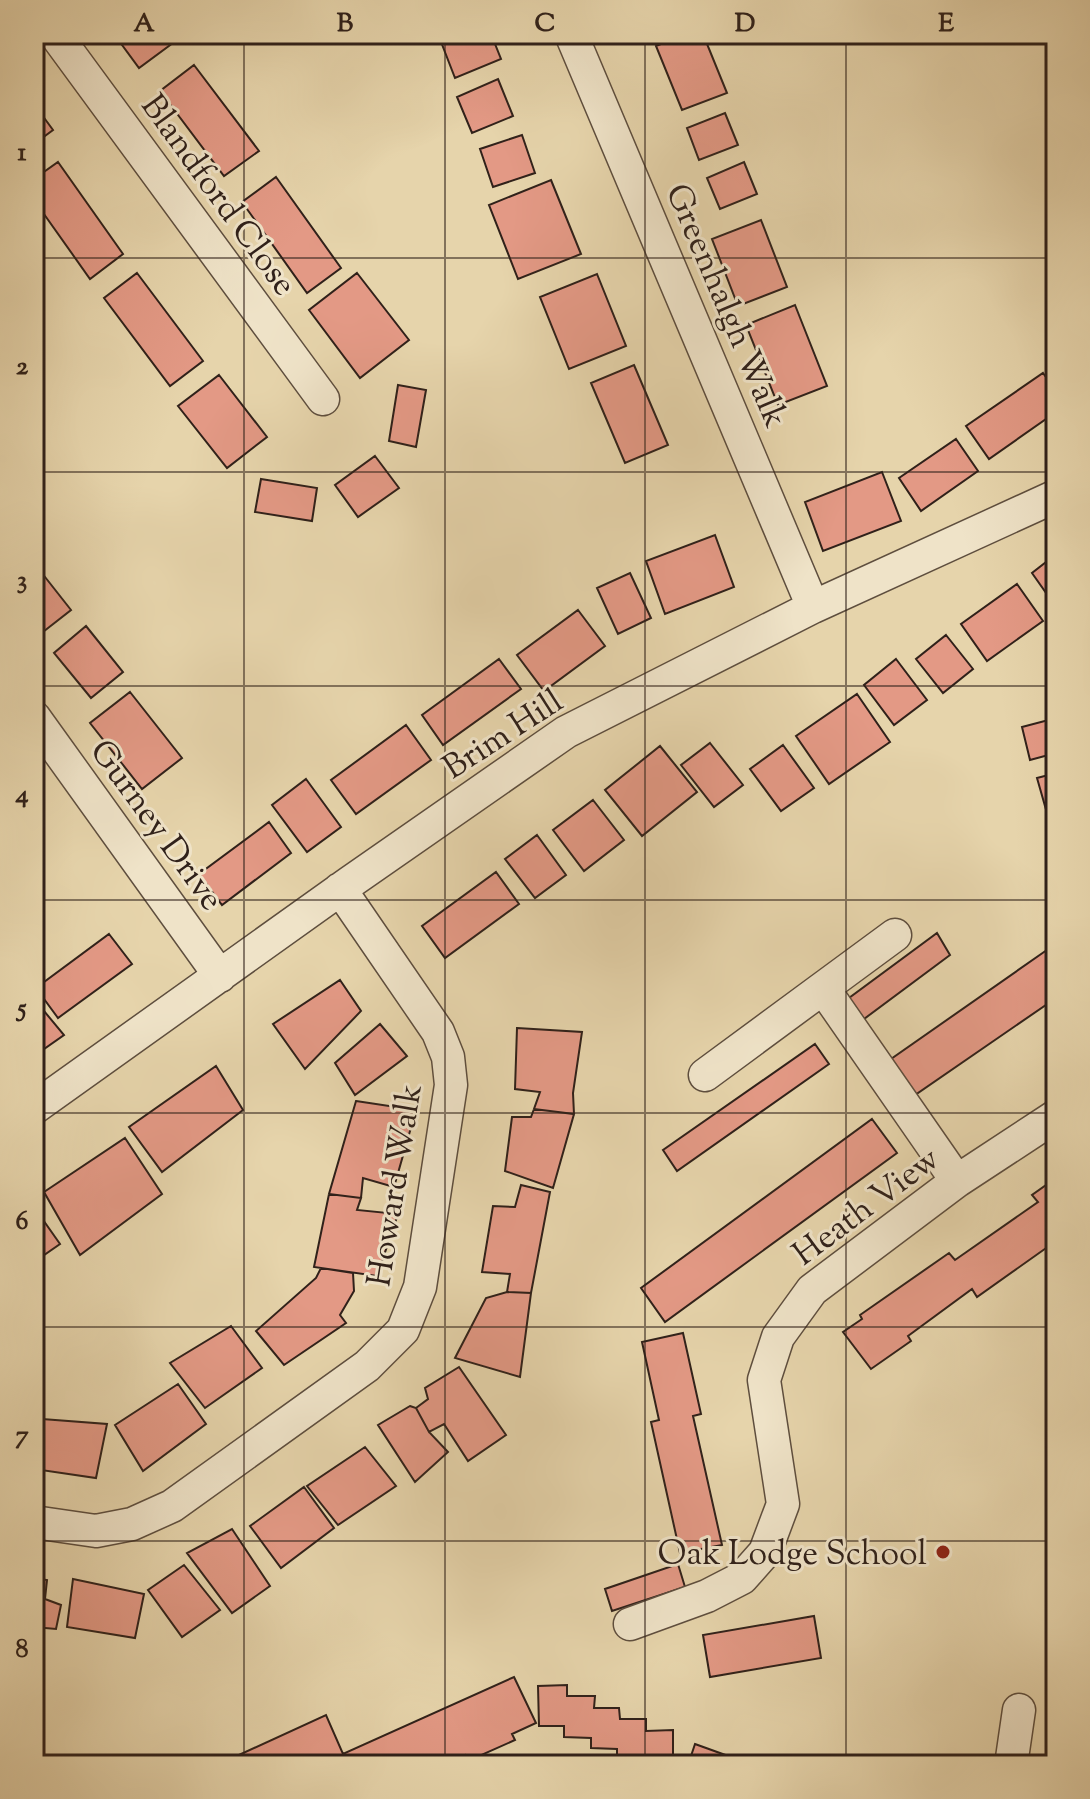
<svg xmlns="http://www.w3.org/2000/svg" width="1090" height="1799" font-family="'Sorts Mill Goudy',serif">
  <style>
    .building { fill: #e39985; stroke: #30211a; stroke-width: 2 }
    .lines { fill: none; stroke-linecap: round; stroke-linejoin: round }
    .minor-casing { stroke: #5e4e3e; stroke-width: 35 }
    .minor { stroke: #efe3c8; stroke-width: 32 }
    .grid { fill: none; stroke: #30211a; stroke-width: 2; stroke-opacity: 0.55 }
    .poi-dot { fill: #8f2418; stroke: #efe3c8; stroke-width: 3 }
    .labels { text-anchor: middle; stroke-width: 6; stroke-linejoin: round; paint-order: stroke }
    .street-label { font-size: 34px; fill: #30211a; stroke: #efe3c8 }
    .poi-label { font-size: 34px; fill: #30211a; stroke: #efe3c8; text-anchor: end }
    .neatline { fill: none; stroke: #30211a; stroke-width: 3 }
    .grid-label { font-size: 26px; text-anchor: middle; font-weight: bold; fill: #30211a }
  </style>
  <rect width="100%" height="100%" fill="#e6d4ab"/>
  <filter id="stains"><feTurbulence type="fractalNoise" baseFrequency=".0025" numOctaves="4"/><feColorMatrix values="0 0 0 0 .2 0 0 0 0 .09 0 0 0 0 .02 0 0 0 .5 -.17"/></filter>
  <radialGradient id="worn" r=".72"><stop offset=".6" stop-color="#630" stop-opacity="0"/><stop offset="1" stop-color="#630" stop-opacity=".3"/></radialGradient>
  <path class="building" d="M114 34H179L181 37 139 68Z
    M438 34H491L501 59 455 78Z
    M685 34H703L727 93 682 110 656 46Z
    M194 65 259 151 224 176 160 91Z
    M498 79 513 116 472 133 457 97Z
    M34 104 53 130 34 144Z
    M725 113 738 145 699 160 687 128Z
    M522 135 535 173 493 187 480 149Z
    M58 162 123 254 90 279 34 200V179Z
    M744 162 757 194 720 209 707 178Z
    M276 177 341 268 307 293 242 202Z
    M551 180 581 254 518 279 489 205Z
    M761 220 787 287 738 306 712 239Z
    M137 273 203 361 170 386 104 298Z
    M357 273 409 340 360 378 309 310Z
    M597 274 626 346 569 369 540 297Z
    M795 305 827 386 778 405 746 325Z
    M634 365 668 445 625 463 591 383Z
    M1043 373 1056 391V412L989 459 966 426Z
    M219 375 267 437 227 468 178 406Z
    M398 385 426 390 416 447 389 441Z
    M956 439 978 471 921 511 899 478Z
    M375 456 399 488 358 517 335 485Z
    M882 472 901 521 823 551 805 502Z
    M261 479 317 488 312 521 255 512Z
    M715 535 734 587 665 614 646 561Z
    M1050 559 1056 567V607L1032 573Z
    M34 563 71 610 34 639Z
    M630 573 651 618 618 634 597 588Z
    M1017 584 1043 621 987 661 961 624Z
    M578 610 605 646 544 691 517 655Z
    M86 626 123 672 91 698 54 653Z
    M946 635 973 669 943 693 916 659Z
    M499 659 521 689 443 745 422 715Z
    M896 659 927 700 894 725 864 685Z
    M130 692 182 758 142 789 90 723Z
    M857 694 890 742 829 784 796 736Z
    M1056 718V753L1030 760 1022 727Z
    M406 725 431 760 356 814 331 780Z
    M710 743 743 785 714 807 681 765Z
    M783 745 814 788 781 811 750 769Z
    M660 746 697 792 642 836 605 790Z
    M1056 773V811L1047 813 1037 778Z
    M306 779 341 827 307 852 272 805Z
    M593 800 624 840 584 871 553 830Z
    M269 822 291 853 222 905 199 874Z
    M537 835 566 875 535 898 505 859Z
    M496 872 519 904 445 958 422 926Z
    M937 933 950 955 864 1019 849 998Z
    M109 934 132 964 58 1018 36 988Z
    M1054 945 1056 998 915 1095 891 1059Z
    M340 980 361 1011 305 1069 273 1024Z
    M34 999 64 1035 34 1056Z
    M380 1024 407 1056 355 1095 335 1063Z
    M517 1028 582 1032 573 1093 574 1114 534 1109 540 1092 515 1089Z
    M815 1044 829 1064 677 1171 663 1150Z
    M216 1066 243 1110 162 1172 129 1127Z
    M356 1101 416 1110 394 1187 363 1178 361 1198 329 1194Z
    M534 1109 574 1114 553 1188 505 1171 512 1117H531Z
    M872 1119 897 1153 665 1322 641 1288Z
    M125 1138 162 1194 80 1255 44 1192Z
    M1056 1178V1241L977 1297 972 1289 908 1336 911 1341 871 1369 843 1332 862 1319 860 1315 949 1253 955 1260 1038 1202 1032 1195Z
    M521 1185 550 1192 531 1293 507 1292 510 1274 482 1272 493 1206 515 1207Z
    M329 1194 361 1198 357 1210 398 1214 377 1276 314 1267Z
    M34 1207 60 1244 34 1262Z
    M321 1268 353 1273 354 1291 340 1315 346 1323 284 1365 256 1331 316 1278Z
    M507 1292 531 1293 520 1377 455 1358 486 1298Z
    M231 1326 262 1368 205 1408 170 1363Z
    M683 1333 701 1414 693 1416 722 1545 680 1553 651 1422 659 1420 642 1342Z
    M459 1367 506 1435 468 1461 444 1424 429 1432 416 1408 428 1399 425 1388Z
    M178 1384 206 1424 143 1471 115 1425Z
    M410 1406 416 1408 429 1432 448 1452 415 1482 378 1425Z
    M42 1419 107 1424 96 1478 34 1469V1432L36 1433Z
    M365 1447 396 1486 338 1525 307 1486Z
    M304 1487 334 1528 281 1568 250 1526Z
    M232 1529 270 1586 232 1613 187 1553Z
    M678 1564 685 1587 612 1611 605 1589Z
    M184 1565 220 1610 182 1637 148 1590Z
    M34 1578 47 1580 45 1599 61 1605 56 1629 34 1627Z
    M73 1579 144 1594 135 1638 67 1627Z
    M814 1616 821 1658 710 1677 703 1635Z
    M514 1677 536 1723 512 1734 515 1740 468 1761 465 1755 443 1765H217L326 1715 343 1754Z
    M567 1685V1696H595L594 1708H619L620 1719H646V1731L673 1730V1765H644V1760L617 1759V1749L591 1748V1738L564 1737V1726H539L538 1686Z
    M695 1744 742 1761 741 1765H688Z"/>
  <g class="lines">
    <defs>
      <path id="minor" d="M55 34 323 399
        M571 34 813 607
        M34 717 220 976
        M823 988 895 935
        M705 1075 823 988 957 1181
        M34 1108 349 883 566 732 813 607 1056 496
        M34 1522 96 1531 132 1524 172 1506 367 1366 403 1330 420 1287 451 1085 448 1057 438 1032 340 889
        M630 1624 707 1596 742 1578 765 1552 783 1504 764 1380 778 1337 812 1290 957 1181 1056 1116
        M1011 1765 1019 1710"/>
    </defs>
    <use href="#minor" class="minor-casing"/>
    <use href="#minor" class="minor"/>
  </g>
  <path class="grid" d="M244 34V1765M445 34V1765M645 34V1765M846 34V1765M34 258H1056M34 472H1056M34 686H1056M34 900H1056M34 1113H1056M34 1327H1056M34 1541H1056"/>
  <circle class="poi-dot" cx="943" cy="1552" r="8"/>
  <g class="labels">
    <g class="street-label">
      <text transform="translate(220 194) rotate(54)" y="12">Blandford Close</text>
      <text transform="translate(728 305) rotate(67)" y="12">Greenhalgh Walk</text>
      <text transform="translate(502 733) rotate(-33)" y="12">Brim Hill</text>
      <text transform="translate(158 824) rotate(54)" y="12">Gurney Drive</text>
      <text transform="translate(393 1185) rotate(-81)" y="12">Howard Walk</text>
      <text transform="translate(865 1205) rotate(-37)" y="12">Heath View</text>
    </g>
    <g class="poi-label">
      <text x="927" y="1564">Oak Lodge School</text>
    </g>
  </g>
  <rect width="1090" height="1799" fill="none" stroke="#e6d4ab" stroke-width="88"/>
  <rect x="44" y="44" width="1002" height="1711" class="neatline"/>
  <g class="grid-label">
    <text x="144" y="31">A</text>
    <text x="345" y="31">B</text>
    <text x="545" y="31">C</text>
    <text x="745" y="31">D</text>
    <text x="946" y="31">E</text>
    <text x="22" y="160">1</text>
    <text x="22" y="374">2</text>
    <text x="22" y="588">3</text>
    <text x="22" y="802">4</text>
    <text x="22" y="1016">5</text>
    <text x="22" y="1229">6</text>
    <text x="22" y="1443">7</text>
    <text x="22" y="1657">8</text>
  </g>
  <rect width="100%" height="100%" filter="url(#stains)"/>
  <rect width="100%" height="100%" fill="url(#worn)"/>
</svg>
